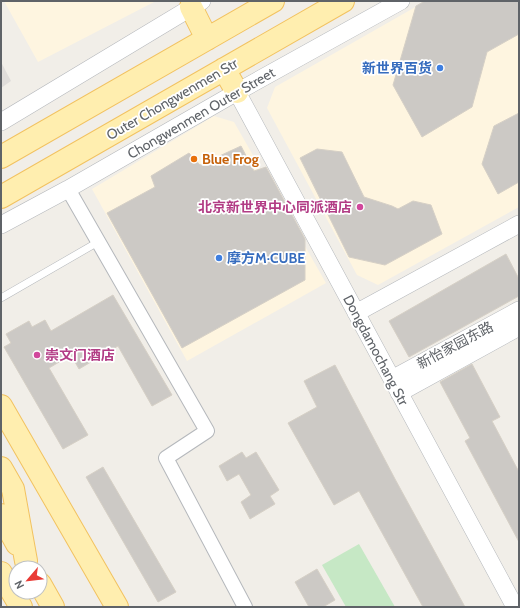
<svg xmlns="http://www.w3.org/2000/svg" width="520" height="608" font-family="Cabin,'Noto Sans SC',sans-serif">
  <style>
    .commercial { fill: #fef5e0 }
    .industrial { fill: #e0ddda }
    .green { fill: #c6e8c5 }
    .building { fill: #ccc9c5; stroke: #d6d0c6 }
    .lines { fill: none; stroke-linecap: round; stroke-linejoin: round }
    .service-casing { stroke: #b5b8bc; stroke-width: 8 }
    .minor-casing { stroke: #b5b8bc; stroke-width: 16 }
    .tertiary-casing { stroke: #b5b8bc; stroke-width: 18 }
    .primary-casing { stroke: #f2c260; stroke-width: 24 }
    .service { stroke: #fff; stroke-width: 7 }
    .minor { stroke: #fff; stroke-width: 14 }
    .tertiary { stroke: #fff; stroke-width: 17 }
    .primary { stroke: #ffeeaf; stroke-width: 22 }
    .shop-dot { fill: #3f7fe0; stroke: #fff; stroke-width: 1.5 }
    .food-dot { fill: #e8710a; stroke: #fff; stroke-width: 1.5 }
    .hotel-dot { fill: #d1479c; stroke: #fff; stroke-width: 1.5 }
    .labels { text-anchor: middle; stroke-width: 3.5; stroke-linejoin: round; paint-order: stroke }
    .shop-label { font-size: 14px; font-weight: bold; fill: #366cbe; stroke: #fff; text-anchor: end }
    .street-label { font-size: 14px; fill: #5f6368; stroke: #fff }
    .food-label { font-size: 14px; font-weight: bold; fill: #c56008; stroke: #fff; text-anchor: start }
    .hotel-label { font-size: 14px; font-weight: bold; fill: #b23c85; stroke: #fff; text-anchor: end }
  </style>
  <rect width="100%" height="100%" fill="#f1eee8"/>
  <path class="commercial" d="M4 1H156L38 62Z
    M426 1H519V207L378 285 357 275 267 108 275 87Z
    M214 116 234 122 326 283 187 361 92 189Z"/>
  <path class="industrial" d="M1 62 11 81 1 88Z"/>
  <path class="green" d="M359 544 395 607H346L322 565Z"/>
  <path class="building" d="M425 1H519V34L487 52 472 107 422 137 393 85 416 6Z
    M519 113V182L498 194 482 164 494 126Z
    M241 146 254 171 266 167 305 239V280L182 348 107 213 155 187 151 176 189 153 200 165Z
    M317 149 342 152 364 197 392 206 398 209 413 201 431 205 442 234 385 265 349 257 300 158Z
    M506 254 519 279V296L409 357 389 321Z
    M113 295 172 395 152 406 118 346 79 369 71 355 49 368 88 435 63 449 4 347 11 343 6 334 29 321 32 327 45 320 51 331Z
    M472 364 500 417 492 421 519 472V542L465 441 470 438 440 382Z
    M335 365 395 479 465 607H423L359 491 334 505 288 423 317 407 304 381Z
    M242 452 246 458 256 452 279 490 270 496 275 504 250 519 241 502 251 495 239 474 227 481 219 466Z
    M103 467 176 592 158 602 86 477Z
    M317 569 335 600 323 607H309L295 582Z"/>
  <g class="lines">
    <defs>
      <path id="service" d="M1 298 98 242"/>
      <path id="minor" d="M68 189 207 431 166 458 245 607"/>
      <path id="tertiary" d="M237 92 515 607
        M1 122 202 1
        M1 225 68 189 237 92 401 1
        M356 313 519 224
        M392 379 519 310
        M399 393 519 327"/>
      <path id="primary" d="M191 7 207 39
        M224 69 237 92
        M1 157 273 1
        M1 197 343 1
        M1 406 117 607
        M1 468 13 489 26 561
        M1 515 17 544
        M1 573 21 607
        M40 584 53 607"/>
    </defs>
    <use href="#service" class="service-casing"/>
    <use href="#minor" class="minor-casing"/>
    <use href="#tertiary" class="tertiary-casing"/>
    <use href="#primary" class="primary-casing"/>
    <use href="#service" class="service"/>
    <use href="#minor" class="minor"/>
    <use href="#tertiary" class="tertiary"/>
    <use href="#primary" class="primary"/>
  </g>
  <g class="shop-dot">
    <circle cx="440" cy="68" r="4"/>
    <circle cx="219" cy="258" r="4"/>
  </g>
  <circle class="food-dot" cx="194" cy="159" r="4"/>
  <g class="hotel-dot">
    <circle cx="360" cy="207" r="4"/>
    <circle cx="37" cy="355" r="4"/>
  </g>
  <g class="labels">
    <g class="shop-label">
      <text x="432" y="73">新世界百货</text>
      <text x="227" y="263" text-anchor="start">摩方M·CUBE</text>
    </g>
    <g class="street-label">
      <text transform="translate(172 99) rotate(-30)" y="5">Outer Chongwenmen Str</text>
      <text transform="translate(201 113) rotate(-30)" y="5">Chongwenmen Outer Street</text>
      <text transform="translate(455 345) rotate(-28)" y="5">新怡家园东路</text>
      <text transform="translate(376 350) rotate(62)" y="5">Dongdamochang Str</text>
    </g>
    <g class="food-label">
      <text x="202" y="164">Blue Frog</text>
    </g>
    <g class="hotel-label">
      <text x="352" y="212">北京新世界中心同派酒店</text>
      <text x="45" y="360" text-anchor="start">崇文门酒店</text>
    </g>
  </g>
  <rect width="520" height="608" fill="none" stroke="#5f6368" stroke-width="4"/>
  <g transform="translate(28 580) rotate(242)"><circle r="19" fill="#ffffff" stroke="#bfc1c3"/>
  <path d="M0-3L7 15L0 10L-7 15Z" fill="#e93a35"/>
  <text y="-6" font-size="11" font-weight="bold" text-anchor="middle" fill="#5f6368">N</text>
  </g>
</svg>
